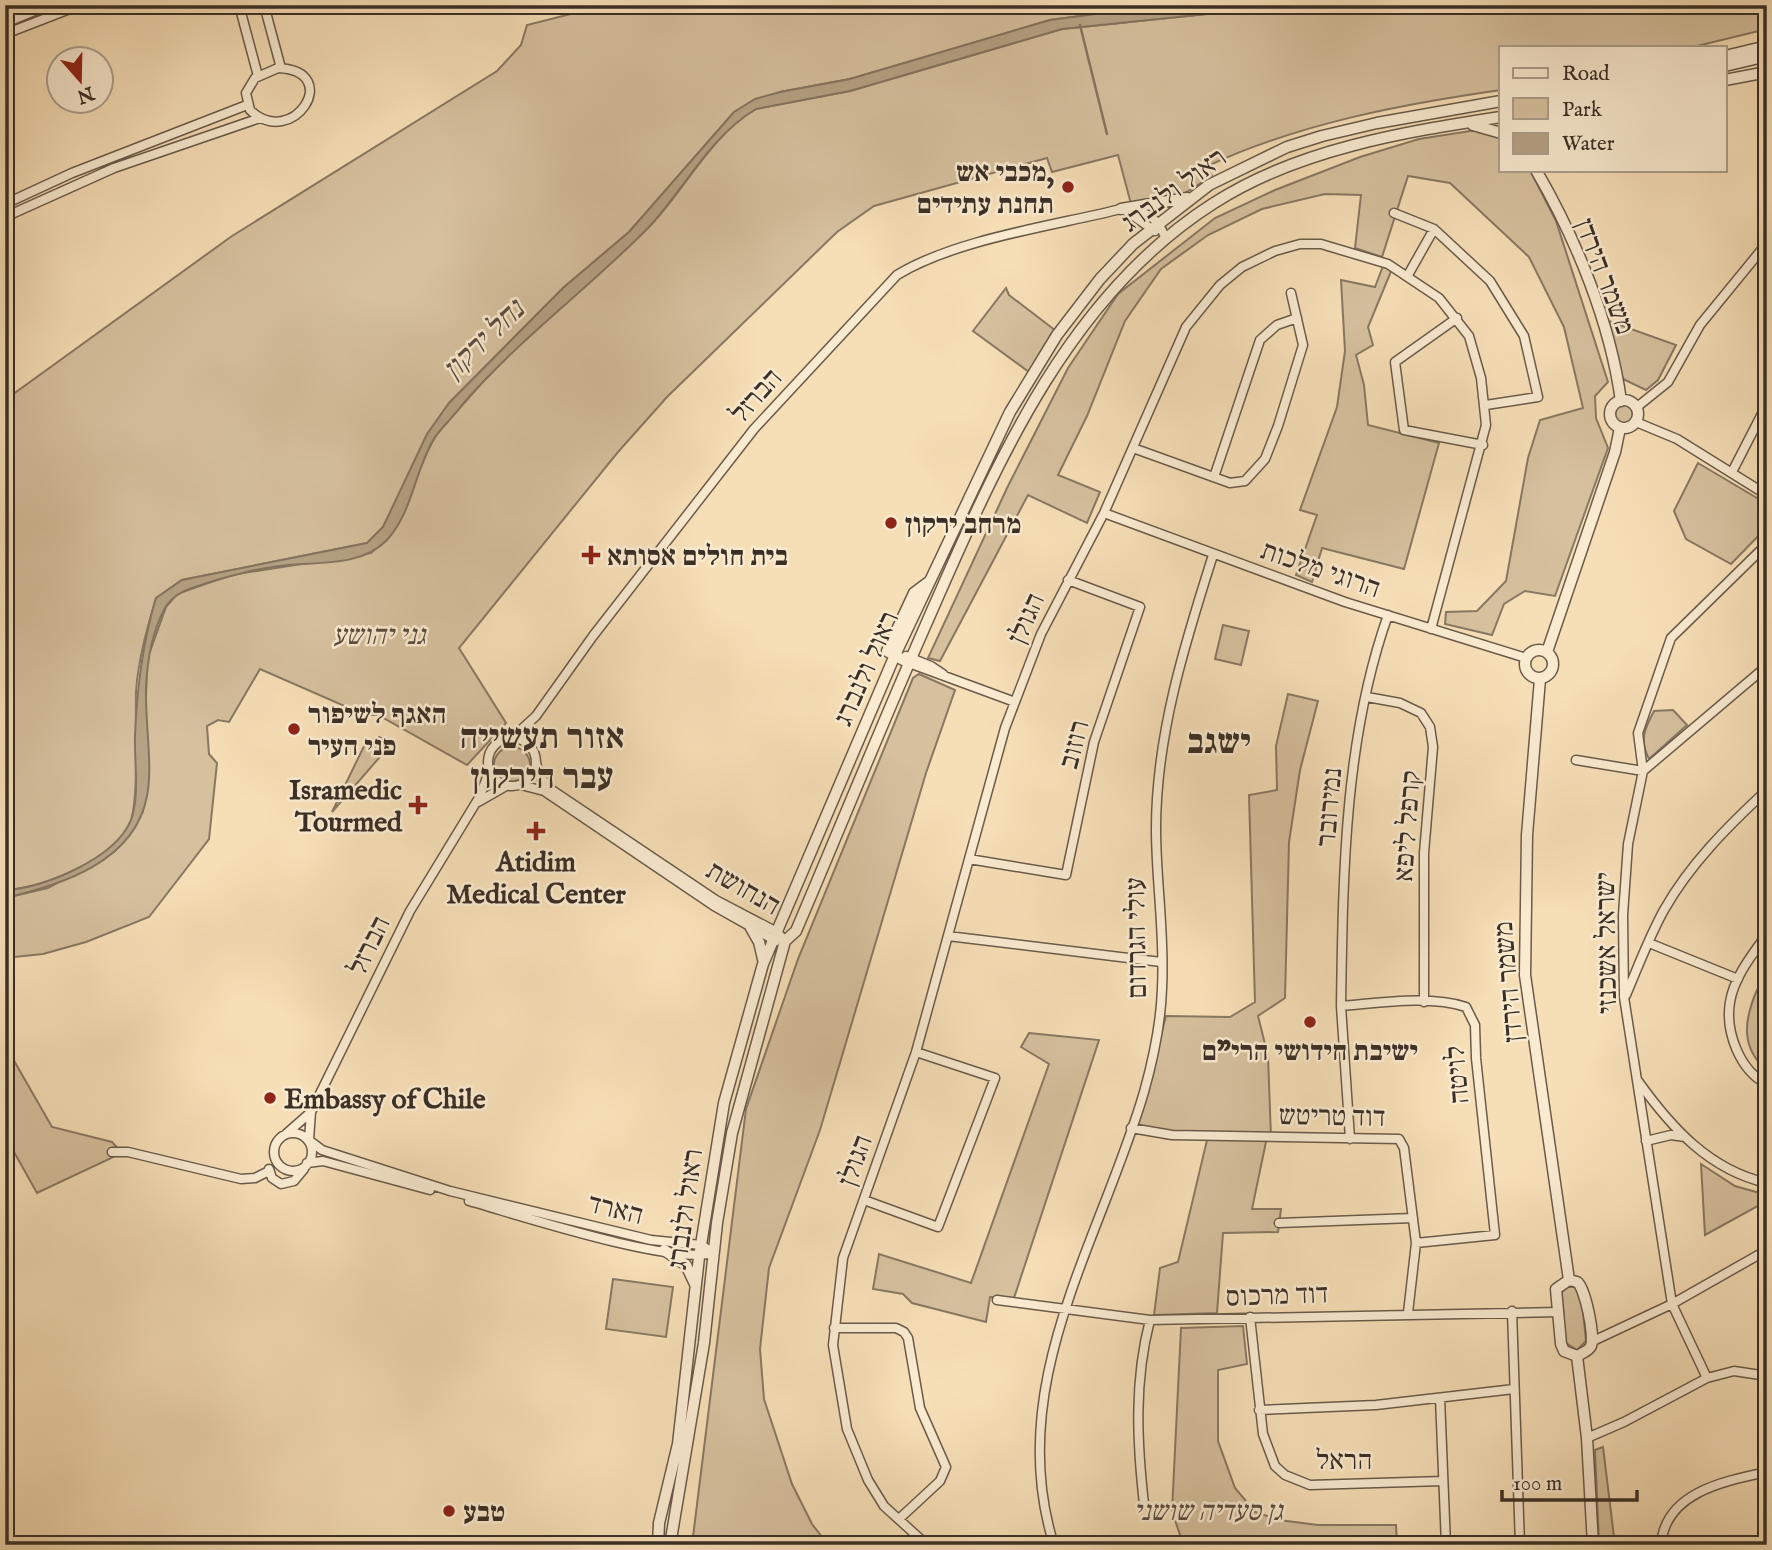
<svg xmlns="http://www.w3.org/2000/svg" width="1772" height="1550" font-family="'IM FELL English','Frank Ruhl Libre',serif">
  <style>
    .green { fill: #d6c09e; stroke: #887862; stroke-width: 2 }
    .water { fill: #b6a285; stroke: #85745f; stroke-width: 2 }
    .lines { fill: none; stroke-linecap: round; stroke-linejoin: round }
    .shore { stroke: #786856; stroke-width: 2 }
    .stream { stroke: #85745f; stroke-width: 2.5 }
    .minor-casing { stroke: #6a5b4a; stroke-width: 11 }
    .tertiary-casing { stroke: #6a5b4a; stroke-width: 13 }
    .minor { stroke: #f9ead0; stroke-width: 8 }
    .tertiary { stroke: #f9ead0; stroke-width: 10 }
    .poi-dot { fill: #8f2418; stroke: #f9ead0; stroke-width: 2.5 }
    .labels { text-anchor: middle; stroke-width: 5; stroke-linejoin: round; paint-order: stroke }
    .poi-label { font-size: 28px; font-weight: bold; fill: #3b2f26; stroke: #f9ead0; text-anchor: start }
    .street-label { font-size: 28px; fill: #3b2f26; stroke: #f9ead0 }
    .park-label { font-size: 28px; font-style: italic; fill: #5a4c3e; stroke: #f9ead0 }
    .water-label { font-size: 30px; font-style: italic; fill: #5a4c3e; stroke: #f9ead0 }
    .district-label { font-size: 35px; font-weight: bold; fill: #3b2f26; stroke: #f9ead0 }
  </style>
  <rect width="100%" height="100%" fill="#f6deb6"/>
  <filter id="stains"><feTurbulence type="fractalNoise" baseFrequency=".00286" numOctaves="4"/><feColorMatrix values="0 0 0 0 .2 0 0 0 0 .09 0 0 0 0 .02 0 0 0 .5 -.17"/></filter>
  <radialGradient id="worn" r=".72"><stop offset=".6" stop-color="#630" stop-opacity="0"/><stop offset="1" stop-color="#630" stop-opacity=".3"/></radialGradient>
  <path class="green" d="M606 5H1164L1050 20 850 79 780 92 734 112 629 232 563 288 449 403 383 527 367 543 182 580 156 598C147 629 138 660 136 692 135 722 139 796 131 820 116 858 43 889 5 890V400L232 236 497 71 521 45 527 25Z
    M1293 5H1767V29L1693 47H1501V90C1403 104 1302 123 1212 164L1207 168 1212 176 1177 198 1131 204 1118 155 1052 172 1047 158 874 206 837 232 667 397 618 452 459 648 506 723 467 765 378 715H365L260 669 229 722 218 720 207 726 209 754 217 763 209 839 149 917 86 942 43 954 5 958V898L48 888 115 851 143 812 147 660 166 607 177 594 231 575 371 553C410 522 411 479 434 439 442 426 455 414 465 402 519 339 586 287 646 230 684 193 708 137 756 109L850 91 1062 29Z
    M1483 129 1501 138V170H1530L1556 221 1608 382 1595 396 1596 418 1608 448 1555 596 1525 591 1504 604 1492 635 1445 624 1446 612 1477 611 1506 581 1528 458 1540 420 1583 408 1564 327 1529 257 1450 183 1408 176 1382 257 1355 248 1361 195 1325 194 1262 209 1208 235 1161 269 1125 321 1087 416 1058 475 1100 492 1087 523 1028 495 940 661 928 658 1008 486 1068 368 1118 294 1215 218 1275 190 1360 157 1419 139Z
    M1383 266 1392 269 1368 327 1373 345 1356 355 1364 385 1368 425 1439 443 1404 569 1322 548 1312 582 1296 575 1317 515 1300 510 1337 407 1345 351 1341 280 1375 287Z
    M1006 288 1009 295 1056 331 1033 375 973 331Z
    M1603 319 1676 345 1658 380 1646 390 1623 379Z
    M1613 415a11 11 0 1 1 22 0a11 11 0 1 1-22 0Z
    M1698 463 1767 504V527L1731 564 1686 539 1674 511Z
    M1223 625 1249 631 1241 665 1215 659Z
    M919 674 955 690 926 773 820 1130 769 1268 760 1349 764 1399 792 1484 812 1524 828 1545H692L746 1109 798 959 913 678Z
    M1288 694 1318 701 1300 770 1289 842 1285 998 1258 1016 1268 1056 1271 1137H1267L1252 1209H1281L1278 1232 1223 1233 1217 1313 1154 1315 1160 1268 1178 1262 1208 1136 1136 1129 1166 1016 1230 1017 1255 1002 1249 795 1277 790 1276 746Z
    M1673 710 1687 725 1649 759C1639 740 1645 728 1654 711Z
    M379 737 392 743 332 812 366 742Z
    M494 765a18 18 0 1 1 36 0a18 18 0 1 1-36 0Z
    M1757 990 1767 994V1071C1740 1047 1744 1020 1757 990Z
    M1029 1033 1099 1040 1014 1298 990 1297 986 1322 912 1303 903 1294 873 1289 879 1254 971 1283 1049 1064 1021 1047Z
    M5 1045 52 1127 112 1142 122 1153 37 1193 5 1136Z
    M1701 1164 1735 1186 1767 1195V1201L1705 1235Z
    M613 1279 673 1287 666 1337 606 1329Z
    M1567 1287H1575L1581 1291 1586 1341 1577 1350 1566 1343 1561 1293Z
    M1243 1326 1247 1364 1218 1370V1441L1235 1488 1255 1512 1279 1520 1318 1525H1396L1397 1545H1163L1181 1538 1172 1511 1181 1328Z
    M1603 1447 1615 1545H1599L1595 1450Z"/>
  <path class="water" d="M1164 5H1293L1062 29 850 91 756 109C710 136 684 190 648 228 588 289 518 340 462 405 454 416 443 426 435 437 415 468 413 512 387 540 360 568 315 561 279 566 254 569 229 576 204 584 188 589 174 593 165 608 151 634 147 661 146 689 145 721 153 767 147 796 135 862 61 885 5 898V890C43 889 116 858 131 820 140 796 134 760 135 735 137 687 142 644 156 598L182 580 367 543 383 527 427 434 449 403 563 288 629 232 734 112 755 99 780 92 850 79 1050 20Z"/>
  <g class="lines">
    <path class="shore" d="M1143 5 1147 11 1210 5"/>
    <path class="stream" d="M1080 25 1107 134"/>
    <defs>
      <path id="minor" d="M239 5 258 76
        M264 5 281 68
        M5 23 49 5
        M5 34 80 5
        M278 68C345 71 292 151 250 110L246 93 255 78Z
        M5 204 72 173 247 105
        M1126 211 1155 231
        M1394 213 1434 229
        M5 217 114 168 260 118
        M1408 275 1434 229 1490 281 1524 336 1538 397 1486 405
        M1457 318 1395 362 1404 430 1483 445
        M1637 407 1668 382 1700 325 1767 243
        M1636 422 1677 439 1767 495
        M1133 448 1230 483 1245 481 1265 459 1278 426 1303 345 1291 293
        M1732 472 1767 404
        M1214 477 1260 340 1277 325 1297 318
        M1104 513 1345 602 1526 658
        M906 656 931 666 943 674
        M909 663 1015 702
        M1367 697 1400 703 1421 713 1430 727 1433 747 1424 853V1002
        M488 762a24 24 0 1 1 48 0a24 24 0 1 1-48 0Z
        M512 738 536 716 593 636 754 429 897 275C956 239 1053 226 1121 209 1146 210 1157 216 1166 239
        M1576 760 1643 771
        M536 762 539 776 552 790 716 900 777 932 785 941
        M1643 771 1767 666
        M521 785 544 791 714 906 776 941
        M478 802 506 786
        M969 859 1066 875 1094 742 1140 607 1068 580
        M1767 934C1752 955 1734 977 1730 1002 1725 1032 1740 1071 1767 1084
        M948 936 1161 962
        M1649 943 1738 979
        M1626 995C1638 967 1649 937 1664 910 1690 864 1728 826 1767 790
        M1341 1006C1343 876 1344 739 1388 615
        M1638 1081C1671 1127 1709 1170 1767 1183
        M1131 1128 1172 1135 1399 1139 1404 1148 1416 1243 1408 1313
        M274 1152a19 19 0 1 1 38 0a19 19 0 1 1-38 0Z
        M286 1134 311 1112 410 911 480 796 489 772
        M1350 1139 1341 1006C1380 1003 1429 995 1466 1007L1475 1025 1476 1058 1495 1235 1416 1243
        M309 1140 311 1112
        M310 1141 322 1150 450 1191 651 1240 701 1245 714 1253
        M1646 1141 1671 1135 1685 1137
        M112 1152H128L241 1179 255 1178 269 1171
        M307 1163 323 1161 430 1190
        M269 1169 272 1178 281 1184 294 1181 304 1169
        M864 1200 938 1227 995 1078 916 1052
        M469 1201C519 1215 671 1265 714 1253
        M1279 1223 1413 1218
        M997 1300 1150 1320 1559 1312
        M1512 1311 1520 1545
        M1250 1317 1263 1434 1275 1466 1285 1475 1310 1485 1443 1481
        M834 1328H896L904 1332 908 1338 920 1408 946 1467 940 1481 899 1519
        M1591 1342 1672 1304 1767 1250
        M1707 1378 1672 1304 1624 997 1623 915 1628 844 1643 771 1638 733 1671 638 1767 544
        M1440 1398 1446 1545
        M1259 1410 1376 1405 1514 1389
        M1587 1438 1624 1422 1707 1378 1734 1371 1767 1376
        M1144 1504C1137 1442 1134 1381 1150 1320
        M927 1545 884 1506 868 1480 847 1429 833 1345 843 1258 916 1052 1005 728 1041 634 1104 513 1186 327 1220 285 1242 267 1275 251 1300 244H1321L1388 264 1439 298 1469 336 1481 378 1486 425 1431 629
        M1054 1545C1003 1385 1101 1240 1144 1092 1153 1060 1161 1021 1162 988 1165 935 1156 881 1156 829 1156 735 1185 643 1213 555
        M1661 1545C1665 1492 1725 1481 1767 1472"/>
      <path id="tertiary" d="M1725 56 1767 46
        M1725 66 1767 56
        M1725 80 1767 72
        M1473 125 1501 133
        M1536 170C1576 239 1610 321 1621 401
        M1121 209 1187 198
        M1610 414a14 14 0 1 1 28 0a14 14 0 1 1-28 0Z
        M1525 664a14 14 0 1 1 28 0a14 14 0 1 1-28 0Z
        M1547 652 1615 452 1620 428
        M909 663 887 651 914 593 930 581
        M1540 679 1527 835 1525 975 1569 1280
        M751 928 759 942 763 959
        M664 1250 686 1265 695 1284
        M1569 1280 1577 1282C1585 1287 1595 1336 1591 1346 1589 1351 1582 1353 1577 1356L1564 1351 1561 1344 1556 1289Z
        M1577 1356 1587 1438 1593 1545
        M658 1545 659 1523 678 1444 699 1257 724 1103 763 964 895 655 1010 412 1057 335 1100 279 1133 244 1209 185 1287 147 1322 136 1377 123 1501 101
        M670 1545 704 1343 717 1223 732 1133 785 941 796 931C840 828 882 724 927 622 995 467 1066 297 1214 203 1298 149 1404 132 1501 117"/>
    </defs>
    <use href="#minor" class="minor-casing"/>
    <use href="#tertiary" class="tertiary-casing"/>
    <use href="#minor" class="minor"/>
    <use href="#tertiary" class="tertiary"/>
  </g>
  <g class="poi-dot">
    <circle cx="1068" cy="187" r="7"/>
    <circle cx="891" cy="523" r="7"/>
    <path d="M587.5 544.5h7v7h7v7h-7v7h-7v-7h-7v-7h7z"/>
    <circle cx="294" cy="729" r="7"/>
    <path d="M414.5 794.5h7v7h7v7h-7v7h-7v-7h-7v-7h7z"/>
    <path d="M532.5 820.5h7v7h7v7h-7v7h-7v-7h-7v-7h7z"/>
    <circle cx="1310" cy="1022" r="7"/>
    <circle cx="270" cy="1098" r="7"/>
    <circle cx="449" cy="1511" r="7"/>
  </g>
  <g class="labels">
    <g class="poi-label">
      <text x="1054" y="181" text-anchor="end">מכבי אש,<tspan x="1054" dy="32">תחנת עתידים</tspan></text>
      <text x="905" y="533">מרחב ירקון</text>
      <text x="607" y="565">בית חולים אסותא</text>
      <text x="308" y="723">האגף לשיפור<tspan x="308" dy="32">פני העיר</tspan></text>
      <text x="402" y="799" text-anchor="end">Isramedic<tspan x="402" dy="32">Tourmed</tspan></text>
      <text x="536" y="871" text-anchor="middle">Atidim<tspan x="536" dy="32">Medical Center</tspan></text>
      <text x="1310" y="1060" text-anchor="middle">ישיבת חידושי הרי"ם</text>
      <text x="284" y="1108">Embassy of Chile</text>
      <text x="463" y="1521">טבע</text>
    </g>
    <g class="street-label">
      <text transform="translate(1173 189) rotate(-36)" y="10">ראול ולנברג</text>
      <text transform="translate(1606 276) rotate(69)" y="10">משמר הירדן</text>
      <text transform="translate(755 395) rotate(-48)" y="10">הברזל</text>
      <text transform="translate(1321 568) rotate(19)" y="10">הרוגי מלכות</text>
      <text transform="translate(1025 618) rotate(-66)" y="10">הגולן</text>
      <text transform="translate(865 668) rotate(-66)" y="10">ראול ולנברג</text>
      <text transform="translate(1073 744) rotate(-75)" y="10">רוזוב</text>
      <text transform="translate(1328 807) rotate(-85)" y="10">נמירובר</text>
      <text transform="translate(1406 826) rotate(-86)" y="10">קרפל ליפא</text>
      <text transform="translate(744 887) rotate(30)" y="10">הנחושת</text>
      <text transform="translate(1135 938) rotate(-91)" y="10">עולי הגרדום</text>
      <text transform="translate(1605 943) rotate(-91)" y="10">ישראל אשכנזי</text>
      <text transform="translate(368 945) rotate(-64)" y="10">הברזל</text>
      <text transform="translate(1507 982) rotate(-95)" y="10">משמר הירדן</text>
      <text transform="translate(1456 1075) rotate(-95)" y="10">לויטה</text>
      <text transform="translate(1332 1115) rotate(1)" y="10">דוד טריטש</text>
      <text transform="translate(854 1160) rotate(-70)" y="10">הגולן</text>
      <text transform="translate(616 1208) rotate(14)" y="10">הארד</text>
      <text transform="translate(684 1209) rotate(-82)" y="10">ראול ולנברג</text>
      <text transform="translate(1277 1294) rotate(-2)" y="10">דוד מרכוס</text>
      <text x="1344" y="1469">הראל</text>
    </g>
    <g class="park-label">
      <text x="379" y="644">גני יהושע</text>
      <text x="1208" y="1520">גן סעדיה שושני</text>
    </g>
    <g class="water-label">
      <text transform="translate(483 339) rotate(-44)" y="10">נחל ירקון</text>
    </g>
    <g class="district-label">
      <text x="542" y="748">אזור תעשייה<tspan x="542" dy="40">עבר הירקון</tspan></text>
      <text x="1219" y="753">ישגב</text>
    </g>
  </g>
  <rect width="1772" height="1550" fill="none" stroke="#f6deb6" stroke-width="28"/>
  <rect x="7" y="7" width="1758" height="1536" fill="none" stroke="#3b2f26" stroke-width="3.5"/>
  <rect x="14" y="14" width="1744" height="1522" fill="none" stroke="#3b2f26" stroke-width="2"/>
  <rect x="1499" y="46" width="228" height="126" fill="#f9ead0" stroke="#ad9f8c" stroke-width="2"/>
  <rect x="1513" y="68" width="35" height="10" fill="#f9ead0" stroke="#ad9f8c" stroke-width="2"/>
  <text x="1562" y="80" font-size="21" fill="#3b2f26">Road</text>
  <rect x="1513" y="98" width="35" height="21" fill="#d6c09e" stroke="#ad9f8c" stroke-width="2"/>
  <text x="1562" y="116" font-size="21" fill="#3b2f26">Park</text>
  <rect x="1513" y="133" width="35" height="21" fill="#b6a285" stroke="#ad9f8c" stroke-width="2"/>
  <text x="1562" y="150" font-size="21" fill="#3b2f26">Water</text>
  <g transform="translate(80 80) rotate(160)"><circle r="33" fill="#f9ead0" stroke="#ad9f8c" stroke-width="2"/>
  <path d="M0-5L12 26L0 18L-12 26Z" fill="#8f2418"/>
  <text y="-10" font-size="19" font-weight="bold" text-anchor="middle" fill="#3b2f26">N</text>
  </g>
  <path d="M1502 1490v10h135v-10" fill="none" stroke="#3b2f26" stroke-width="3.5"/>
  <text x="1513" y="1490" font-size="21" fill="#3b2f26" stroke="#f9ead0" stroke-width="5" paint-order="stroke">100 m</text>
  <rect width="100%" height="100%" filter="url(#stains)"/>
  <rect width="100%" height="100%" fill="url(#worn)"/>
</svg>
